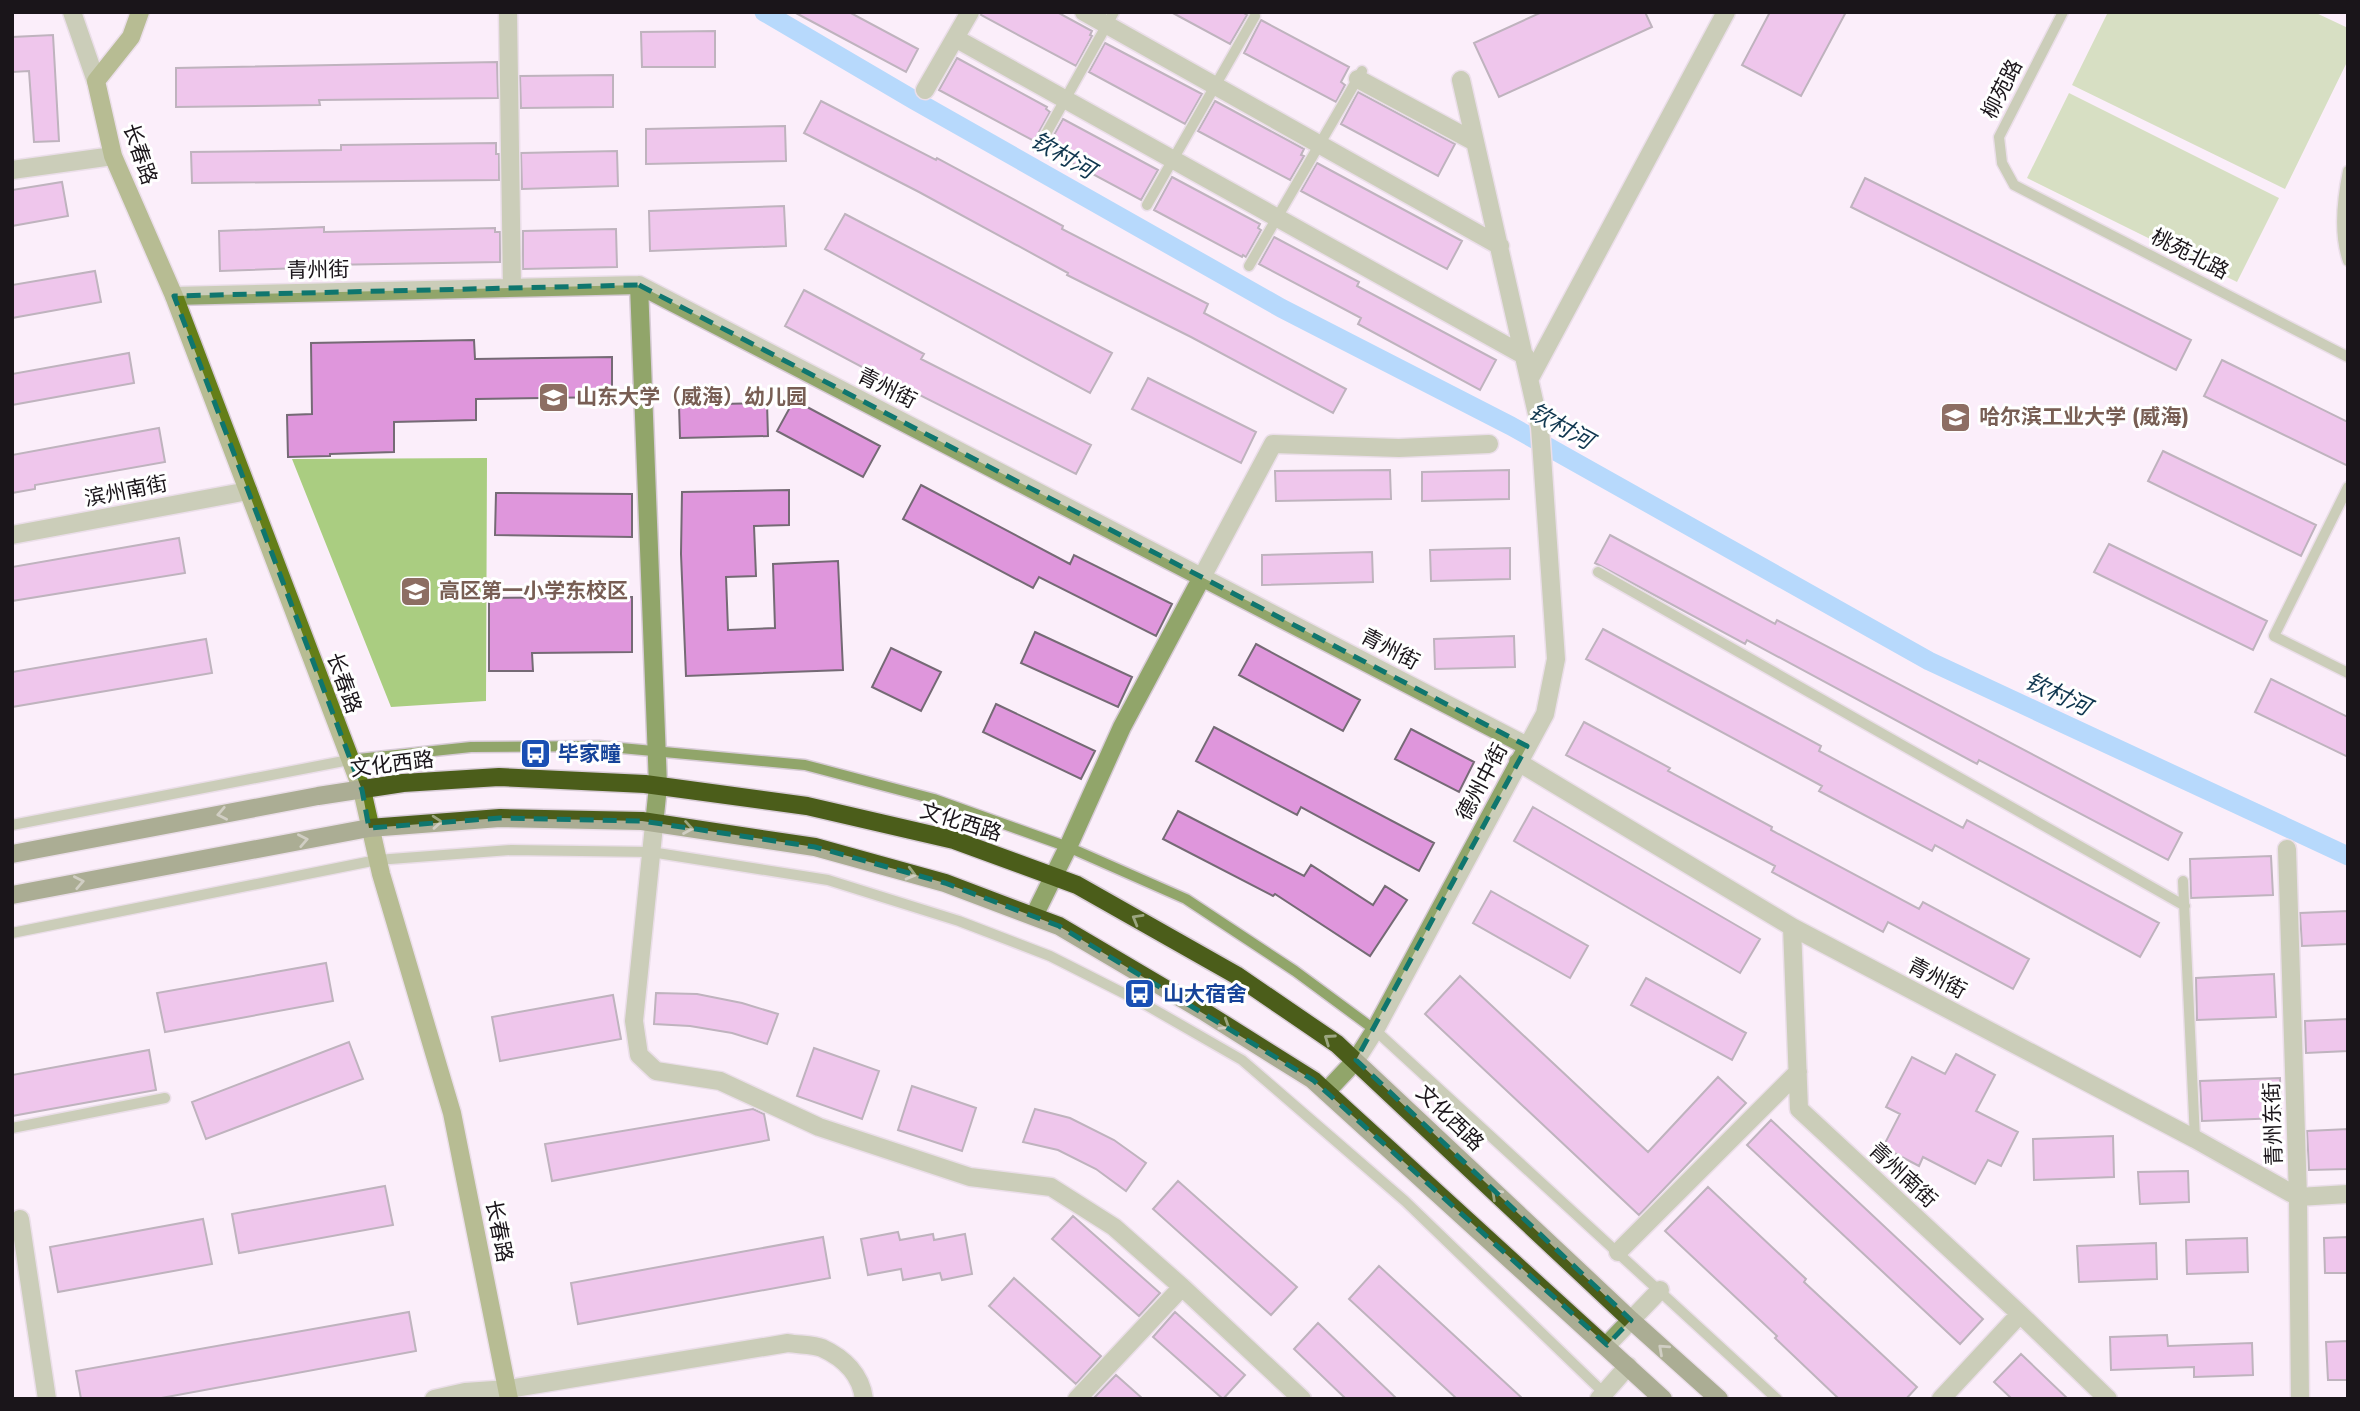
<svg xmlns="http://www.w3.org/2000/svg" width="2360" height="1411" font-family="Montserrat,'Noto Sans SC',sans-serif">
  <style>
    .green { fill: #aacd81 }
    .lines { fill: none; stroke-linecap: round; stroke-linejoin: round }
    .canal { stroke: #64befe; stroke-width: 19 }
    .building { fill: #df96dc; stroke: #756a75; stroke-width: 2 }
    .lane-casing { stroke: #d7cbd6; stroke-width: 13 }
    .street-casing { stroke: #d7cbd6; stroke-width: 21 }
    .secondary-casing { stroke: #d7cbd6; stroke-width: 21 }
    .primary-casing { stroke: #d7cbd6; stroke-width: 21 }
    .lane { stroke: #91a56a; stroke-width: 10 }
    .street { stroke: #91a56a; stroke-width: 18 }
    .secondary { stroke: #647e18; stroke-width: 18 }
    .primary { stroke: #4b5d1a; stroke-width: 18 }
    .oneway { stroke: #9ca681 }
    .marked { fill: none; stroke: #0f766e; stroke-width: 5; stroke-dasharray: 14 9; stroke-linejoin: round }
    .labels { text-anchor: middle; stroke-width: 6; stroke-linejoin: round; paint-order: stroke }
    .street-label { font-size: 21px; fill: #1a151a; stroke: #fff }
    .education-label { font-size: 21px; font-weight: bold; fill: #785e54; stroke: #fff; text-anchor: start }
    .transit-label { font-size: 21px; font-weight: bold; fill: #164399; stroke: #fff; text-anchor: start }
    .water-label { font-size: 23px; font-style: italic; fill: #0f364f; stroke: #fff }
  </style>
  <rect width="100%" height="100%" fill="#fbeefa"/>
  <path class="green" d="M2108 12H2314L2348 28V60L2285 189 2072 85Z
    M2069 93 2279 198 2237 282 2027 178Z
    M487 458 486 701 391 707 292 459Z"/>
  <g class="lines">
    <path class="canal" d="M764 12 914 100 1281 308 1511 426 1929 661 2348 856"/>
  </g>
  <path class="building" d="M794 12H849L918 49 906 72Z
    M981 12H1057L1092 31 1090 35 1092 36 1076 66 981 15Z
    M1171 12H1242L1247 15 1230 44Z
    M1542 12H1645L1652 27 1499 97 1474 43Z
    M1770 12H1846L1801 96 1742 65Z
    M1261 20 1349 67 1341 82 1345 85 1336 102 1244 53Z
    M715 31V67H642L641 32Z
    M53 35 59 141 34 142 29 71 12 72V37Z
    M1105 43 1202 94 1185 124 1089 72Z
    M957 58 1047 107 1046 109 1050 112 1034 141 939 90Z
    M497 62 498 98 319 100 320 105 176 107V68Z
    M613 75V107L521 108 520 76Z
    M1358 92 1455 144 1438 176 1341 124Z
    M821 101 936 160 937 158 1063 226 1062 229 1208 304 1204 313 1346 389 1333 413 1191 337 1067 275 1068 273 919 192 804 133Z
    M1215 101 1304 149 1301 155 1304 156 1290 180 1198 131Z
    M1063 119 1158 170 1141 200 1046 149Z
    M785 126 786 161 646 164V129Z
    M496 143V154H499V180L192 183 191 152 341 150V145Z
    M617 151 618 186 522 189 521 153Z
    M1317 163 1462 241 1447 269 1301 191Z
    M1172 177 1260 224 1258 228 1261 230 1246 257 1243 255 1242 257 1154 210Z
    M1865 178 2191 340 2176 370 1851 207Z
    M62 182 68 216 12 226V190Z
    M784 206 786 246 650 251 649 211Z
    M845 214 1112 353 1090 393 825 249Z
    M324 227V232L495 228V232H500V262L326 265V267L220 271 219 231Z
    M616 229 617 267 523 269V231Z
    M1274 237 1359 282 1357 286 1496 360 1480 390 1358 324 1361 318 1259 264Z
    M95 271 101 302 12 318V285Z
    M804 290 924 354 921 359 1091 445 1076 474 906 388 905 390 785 326Z
    M474 340 475 359 612 357V397L476 399V420L394 422V452L330 454V456L288 457 287 415 312 414 311 343Z
    M129 353 134 383 12 405V374Z
    M2222 360 2348 422V466L2204 396Z
    M1148 378 1256 432 1241 463 1132 409Z
    M794 400 880 446 863 477 777 431Z
    M767 403 768 436 680 438 679 405Z
    M159 428 165 462 35 485V489L12 493V455Z
    M2163 451 2316 525 2301 556 2148 481Z
    M1390 470 1391 499 1276 501 1275 471Z
    M1509 470V499L1422 501V472Z
    M921 485 1070 564 1074 555 1172 604 1156 636 1039 577 1033 588 903 519Z
    M789 490V525L754 526 756 576 726 577 728 630 775 628 773 564 838 561 843 670 686 676 681 554 682 492Z
    M496 493 632 494V537L495 535Z
    M1610 535 1775 624 1777 620 2182 833 2168 860 1979 760 1977 764 1747 640 1745 644 1595 563Z
    M179 538 185 573 12 601V567Z
    M2109 544 2267 621 2253 650 2094 572Z
    M1510 548V579L1431 581 1430 550Z
    M1372 552 1373 582 1262 585V555Z
    M632 597V652L532 653 533 671H489V598Z
    M1603 629 1821 746 1819 751 1963 828 1967 820 2159 923 2140 957 1935 845 1932 851 1819 791 1822 786 1586 659Z
    M1035 632 1132 677 1118 707 1021 663Z
    M1514 636 1515 667 1435 669 1434 639Z
    M206 639 212 673 12 707V672Z
    M1256 644 1360 700 1343 731 1239 675Z
    M891 648 941 672 921 711 872 687Z
    M2271 679 2348 717V757L2255 712Z
    M996 704 1095 751 1081 779 983 732Z
    M1584 722 1670 768 1668 771 1772 827 1771 830 1919 909 1923 902 2029 959 2013 989 1888 922 1883 932 1772 872 1775 866 1566 755Z
    M1214 727 1434 843 1419 871 1301 807 1297 815 1196 761Z
    M1411 729 1474 762 1459 792 1395 759Z
    M1533 807 1760 939 1740 973 1514 841Z
    M1178 811 1304 876 1311 865 1373 905 1385 886 1407 900 1370 956 1275 894 1273 896 1163 839Z
    M2271 856 2273 895 2191 898 2190 859Z
    M1491 891 1588 946 1570 978 1473 923Z
    M2348 911V944L2302 946 2300 913Z
    M326 963 333 1001 165 1032 157 993Z
    M2274 974 2276 1017 2197 1020 2196 978Z
    M1460 976 1648 1152 1718 1077 1746 1103 1639 1215 1425 1014Z
    M1646 978 1746 1033 1732 1060 1631 1005Z
    M656 993 697 994 742 1003 778 1014 767 1044 732 1033 690 1026 654 1024Z
    M613 995 621 1039 500 1061 492 1017Z
    M2348 1019V1051L2306 1053 2305 1021Z
    M349 1042 363 1079 206 1139 192 1102Z
    M814 1048 879 1071 862 1119 797 1096Z
    M149 1050 156 1090 12 1116V1075Z
    M1956 1054 1995 1075 1976 1111 2018 1132 2001 1166 1988 1160 1975 1184 1923 1157 1919 1166 1883 1147 1900 1114 1886 1107 1912 1057 1945 1074Z
    M2280 1078 2281 1118 2202 1121 2200 1081Z
    M912 1086 976 1108 962 1151 898 1130Z
    M753 1109 764 1114 769 1140 552 1181 545 1144Z
    M1035 1109 1070 1118 1114 1140 1146 1163 1126 1191 1096 1169 1058 1150 1023 1142Z
    M1771 1120 1983 1319 1960 1344 1747 1145Z
    M2348 1129V1169L2309 1170 2307 1131Z
    M2113 1136 2114 1177 2034 1180 2033 1139Z
    M2188 1171 2189 1202 2140 1204 2138 1172Z
    M1178 1181 1297 1287 1271 1315 1153 1209Z
    M385 1186 393 1225 239 1253 232 1214Z
    M1708 1187 1806 1279 1804 1282 1917 1387 1906 1399H1839L1775 1338 1777 1336 1665 1231Z
    M1073 1216 1160 1293 1139 1316 1052 1239Z
    M203 1219 212 1264 58 1292 50 1247Z
    M898 1232 900 1240 933 1234 934 1240 965 1234 972 1274 942 1280 940 1273 903 1280 901 1269 868 1275 861 1239Z
    M823 1237 830 1278 578 1324 571 1283Z
    M2348 1237V1273H2325L2324 1238Z
    M2247 1238 2248 1272 2187 1274 2186 1240Z
    M2156 1243 2157 1279 2079 1282 2077 1246Z
    M1379 1266 1523 1399H1457L1349 1299Z
    M1014 1278 1101 1356 1076 1384 989 1306Z
    M409 1312 416 1351 156 1399H81L76 1371Z
    M1175 1312 1245 1375 1223 1399 1153 1337Z
    M1318 1323 1397 1399H1346L1294 1349Z
    M2167 1335 2168 1346 2252 1343 2253 1375 2194 1377V1367L2111 1370 2110 1337Z
    M2348 1341V1380H2328L2326 1342Z
    M2021 1354 2068 1399H2012L1994 1382Z
    M1116 1375 1143 1399H1093Z"/>
  <g class="lines">
    <defs>
      <path id="lane" d="M2063 12 1999 137 2002 163 2014 185 2348 357
        M1038 148 1114 12
        M2348 171C2342 200 2338 233 2348 261
        M1147 205 1255 16
        M1249 266 1362 71
        M2348 487 2274 636 2348 673
        M1598 572 2185 906
        M12 825 349 760 471 747 599 746 805 765 934 799 1068 847 1186 899 1295 971 1375 1030 1777 1399
        M2183 881 2195 1139
        M12 933 377 860 511 850 651 852 828 880 959 921 1050 956 1141 1002 1242 1060 1405 1201 1606 1395
        M12 1128 165 1098"/>
      <path id="street" d="M72 12 96 81
        M508 12 512 288
        M1084 12 1500 246
        M955 38 1525 356
        M1358 79 1475 142
        M925 90 970 12
        M12 170 113 156
        M639 285 658 786 634 1021 639 1055 656 1071 720 1081 819 1127 970 1177 1051 1187 1114 1227 1182 1287 1302 1399
        M174 296 639 285 1527 746
        M1530 378 1726 12
        M12 535 248 491
        M1518 762 1792 927 2195 1139 2298 1197 2348 1194
        M2287 849 2298 1197 2300 1399
        M1034 916 1068 847 1122 727 1273 444 1399 448 1489 444
        M1792 927 1799 1109 2020 1314 2108 1399
        M1326 1092 1356 1060 1375 1030 1545 714 1556 659 1540 427 1461 80
        M20 1219 47 1399
        M1618 1252 1798 1072
        M1607 1345 1660 1290
        M434 1399 465 1392 508 1389 788 1343C799 1345 813 1344 822 1348 844 1358 861 1375 864 1399
        M1077 1399 1182 1287
        M1599 1399 1628 1366
        M1941 1399 2020 1314"/>
      <path id="secondary" d="M140 12 131 37 96 81 113 156 174 296 362 790 381 874 452 1113 509 1399"/>
      <path id="primary" d="M12 854 318 796 403 783 499 777 645 784 807 806 954 840 1077 885 1236 975 1337 1044 1631 1320 1719 1399
        M12 895 369 828 500 818 642 821 815 847 945 883 1059 926 1203 1011 1313 1080 1663 1399"/>
    </defs>
    <use href="#lane" class="lane-casing"/>
    <use href="#street" class="street-casing"/>
    <use href="#secondary" class="secondary-casing"/>
    <use href="#primary" class="primary-casing"/>
    <use href="#lane" class="lane"/>
    <use href="#street" class="street"/>
    <use href="#secondary" class="secondary"/>
    <use href="#primary" class="primary"/>
  </g>
  <defs><path id="oneway-chevron" d="M-2-3.5L2.5 0L-2 3.5" fill="none" stroke-width="1.6" stroke-linecap="round" stroke-linejoin="round" transform="scale(1.75)"/></defs>
  <g class="oneway">
    <use href="#oneway-chevron" transform="translate(222 814) rotate(169)"/>
    <use href="#oneway-chevron" transform="translate(437 822) rotate(-4)"/>
    <use href="#oneway-chevron" transform="translate(688 828) rotate(9)"/>
    <use href="#oneway-chevron" transform="translate(303 840) rotate(-11)"/>
    <use href="#oneway-chevron" transform="translate(911 874) rotate(15)"/>
    <use href="#oneway-chevron" transform="translate(79 882) rotate(-11)"/>
    <use href="#oneway-chevron" transform="translate(1137 919) rotate(-150)"/>
    <use href="#oneway-chevron" transform="translate(1225 1025) rotate(32)"/>
    <use href="#oneway-chevron" transform="translate(1329 1039) rotate(-145)"/>
    <use href="#oneway-chevron" transform="translate(1496 1194) rotate(-137)"/>
    <use href="#oneway-chevron" transform="translate(1663 1349) rotate(-138)"/>
  </g>
  <path d="M0 0H2360V1411H0ZM639 285 1527 746 1356 1060 1631 1320 1607 1345 1313 1080 1059 926 945 883 815 847 642 821 500 818 369 828 362 790 174 296Z" fill="#fbeefa" fill-opacity=".55" fill-rule="evenodd"/>
  <path class="marked" d="M639 285 1527 746 1356 1060 1631 1320 1607 1345 1313 1080 1059 926 945 883 815 847 642 821 500 818 369 828 362 790 174 296Z"/>
  <defs>
    <symbol id="school-square" viewBox="-11 -11 22 22"><rect x="-9" y="-9" width="18" height="18" rx="4" fill="#8d6e63" stroke="#fff"/><path d="M0-5L7-2L0 1L-7-2ZM-4 1L0 2.5L4 1V4Q0 6-4 4Z" fill="#fff"/></symbol>
    <symbol id="university-square" viewBox="-11 -11 22 22"><rect x="-9" y="-9" width="18" height="18" rx="4" fill="#8d6e63" stroke="#fff"/><path d="M0-5L7-2L0 1L-7-2ZM-4 1L0 2.5L4 1V4Q0 6-4 4Z" fill="#fff"/></symbol>
    <symbol id="bus-square" viewBox="-11 -11 22 22"><rect x="-9" y="-9" width="18" height="18" rx="4" fill="#1a4fb4" stroke="#fff"/><path d="M-5-6H5V4H4V6H2V4H-2V6H-4V4H-5ZM-3.5-4V0h7V-4ZM-3.5 1.2v1.5H-2V1.2ZM2 1.2v1.5H3.5V1.2Z" fill="#fff"/></symbol>
  </defs>
  <g fill-rule="evenodd">
    <use href="#school-square" x="536" y="380" width="35" height="35"/>
    <use href="#university-square" x="1938" y="400" width="35" height="35"/>
    <use href="#school-square" x="398" y="574" width="35" height="35"/>
    <use href="#bus-square" x="518" y="736" width="35" height="35"/>
    <use href="#bus-square" x="1122" y="976" width="35" height="35"/>
  </g>
  <g class="labels">
    <g class="street-label">
      <text transform="translate(2002 89) rotate(-63)" y="7">柳苑路</text>
      <text transform="translate(140 154) rotate(71)" y="7">长春路</text>
      <text transform="translate(2190 254) rotate(27)" y="7">桃苑北路</text>
      <text transform="translate(318 270) rotate(-1)" y="7">青州街</text>
      <text transform="translate(887 388) rotate(27)" y="7">青州街</text>
      <text transform="translate(126 491) rotate(-11)" y="7">滨州南街</text>
      <text transform="translate(1390 649) rotate(28)" y="7">青州街</text>
      <text transform="translate(344 683) rotate(70)" y="7">长春路</text>
      <text transform="translate(392 764) rotate(-7)" y="7">文化西路</text>
      <text transform="translate(1482 782) rotate(-62)" y="7">德州中街</text>
      <text transform="translate(961 822) rotate(17)" y="7">文化西路</text>
      <text transform="translate(1937 978) rotate(28)" y="7">青州街</text>
      <text transform="translate(1450 1118) rotate(44)" y="7">文化西路</text>
      <text transform="translate(2273 1124) rotate(-92)" y="7">青州东街</text>
      <text transform="translate(1903 1175) rotate(43)" y="7">青州南街</text>
      <text transform="translate(499 1231) rotate(79)" y="7">长春路</text>
    </g>
    <g class="education-label">
      <text x="576" y="404">山东大学（威海）幼儿园</text>
      <text x="1979" y="424">哈尔滨工业大学 (威海)</text>
      <text x="439" y="598">高区第一小学东校区</text>
    </g>
    <g class="transit-label">
      <text x="558" y="761">毕家疃</text>
      <text x="1163" y="1001">山大宿舍</text>
    </g>
    <g class="water-label">
      <text transform="translate(1063 155) rotate(30)" y="8">钦村河</text>
      <text transform="translate(1561 426) rotate(29)" y="8">钦村河</text>
      <text transform="translate(2058 694) rotate(25)" y="8">钦村河</text>
    </g>
  </g>
  <rect width="2360" height="1411" fill="none" stroke="#1a151a" stroke-width="28"/>
</svg>
